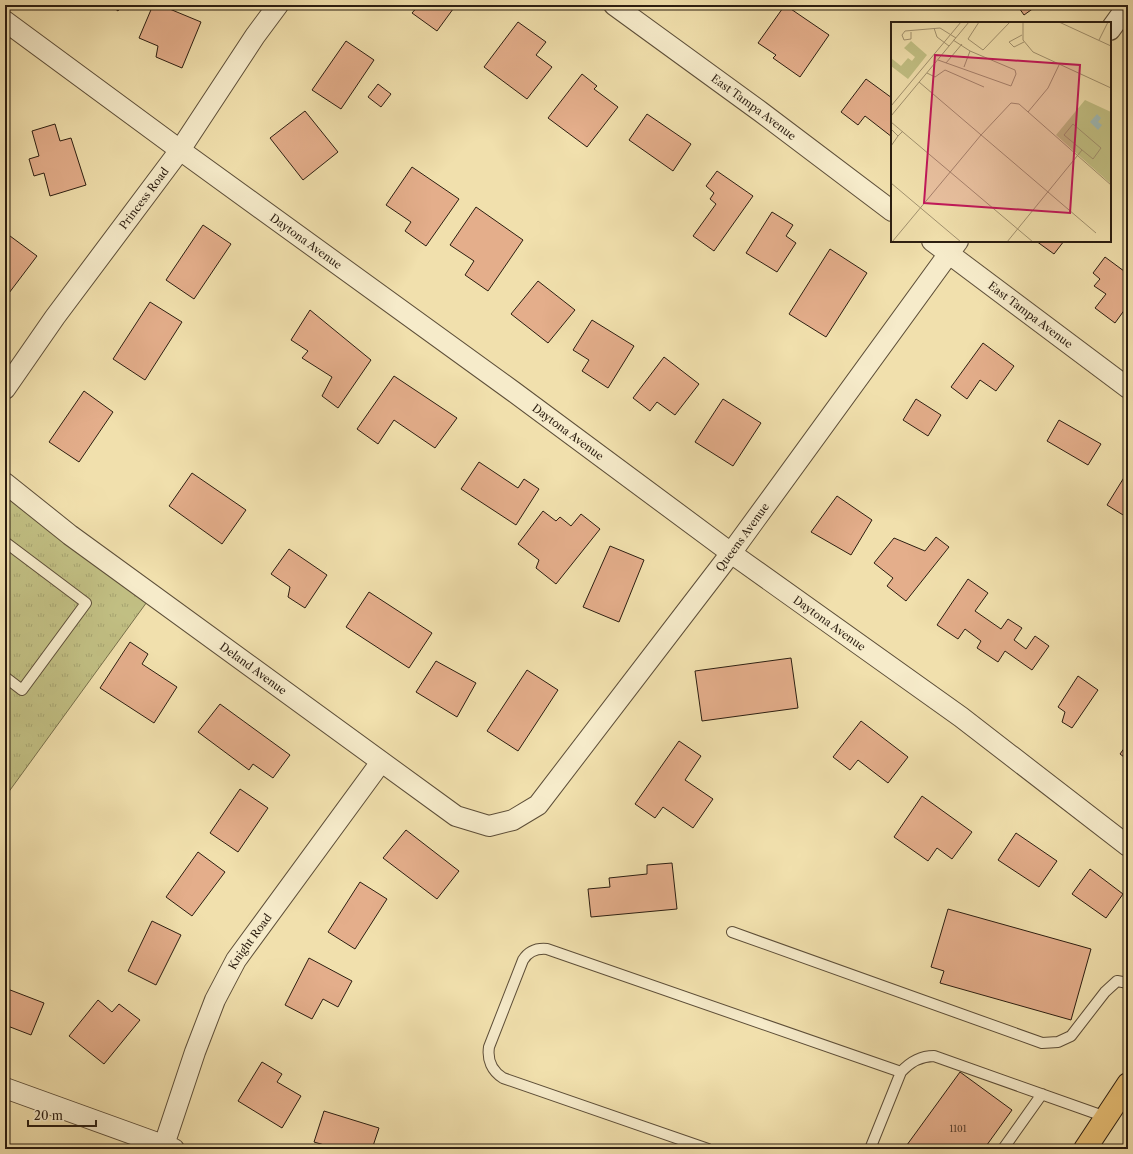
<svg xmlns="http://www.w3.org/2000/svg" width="1133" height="1154" font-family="'Libre Caslon Text',serif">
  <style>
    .park { fill: url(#park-tufts); stroke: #776f4a }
    .building { fill: #e4ae8b; stroke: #2c1e11 }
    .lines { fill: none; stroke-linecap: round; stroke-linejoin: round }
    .lane-casing { stroke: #5d4e38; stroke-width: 12 }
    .street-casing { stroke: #5d4e38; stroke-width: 22 }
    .primary-casing { stroke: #2c1e11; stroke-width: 24 }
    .lane { stroke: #f6ebca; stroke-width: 10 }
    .street { stroke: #f6ebca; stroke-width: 20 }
    .primary { stroke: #e8c076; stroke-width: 22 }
    .labels { text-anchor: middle; stroke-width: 4; stroke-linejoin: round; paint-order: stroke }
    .number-label { font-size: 9px; fill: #5a4230 }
    .street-label { font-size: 11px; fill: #2c1e11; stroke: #f6ebca }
    .inset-road { fill: none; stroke: #a2926f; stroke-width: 1 }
    .view { fill: #c2185b; fill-opacity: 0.15; stroke: #c2185b; stroke-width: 2 }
    .inset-edge { fill: none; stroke: #2c1e11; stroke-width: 2 }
  </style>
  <defs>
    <pattern id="park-tufts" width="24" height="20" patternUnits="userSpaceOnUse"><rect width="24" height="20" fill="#c2c084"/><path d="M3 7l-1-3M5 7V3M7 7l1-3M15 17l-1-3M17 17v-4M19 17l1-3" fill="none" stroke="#a7a571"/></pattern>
  </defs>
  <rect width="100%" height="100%" fill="#f1e0ad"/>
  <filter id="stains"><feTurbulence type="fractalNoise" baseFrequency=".005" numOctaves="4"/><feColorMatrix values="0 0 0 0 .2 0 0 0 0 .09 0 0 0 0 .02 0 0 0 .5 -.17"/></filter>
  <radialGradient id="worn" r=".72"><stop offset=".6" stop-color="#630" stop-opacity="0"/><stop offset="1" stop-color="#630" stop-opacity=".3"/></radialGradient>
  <path class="park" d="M5 484 152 595 5 797Z"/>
  <path class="building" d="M110 5H122L118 11Z
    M153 5H160L201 22 182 68 156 57 158 46 139 38Z
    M419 5H456L437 31 412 13Z
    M785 5 829 35 800 77 773 58 776 55 758 43Z
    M1017 5H1038L1024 15Z
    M518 22 546 42 536 55 552 67 527 99 484 67Z
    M346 41 374 60 341 109 312 90Z
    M582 74 597 86 594 89 618 107 587 147 548 118Z
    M866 79 892 98V137L865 116 858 125 841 112Z
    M378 84 391 94 381 107 368 97Z
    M305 111 338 152 303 180 270 138Z
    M647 114 691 144 673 171 629 140Z
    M55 124 60 141 71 138 86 185 50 196 44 173 34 176 29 159 39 156 32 131Z
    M412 167 459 199 426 246 405 231 411 222 386 205Z
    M717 171 753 196 714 251 693 236 716 204 710 199 714 193 706 186Z
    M476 207 523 240 488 291 465 275 474 261 450 245Z
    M772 212 793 225 786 236 796 243 777 272 746 253Z
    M203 225 231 244 194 299 166 280Z
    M6 233 37 256 6 297 5 235Z
    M1036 241H1064L1054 254Z
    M830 249 867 273 826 337 789 314Z
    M1105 257 1128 274V305L1115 323 1095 308 1106 294 1094 286 1100 279 1093 273Z
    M538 281 575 310 548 343 511 314Z
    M150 302 182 322 145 380 113 359Z
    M310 310 371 360 338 408 322 396 332 377 302 358 308 351 291 340Z
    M592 320 634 346 608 388 582 371 589 360 573 350Z
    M983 343 1014 366 996 391 980 380 967 399 951 387Z
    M664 357 699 384 675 415 657 402 650 411 633 398Z
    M394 376 457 418 435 448 394 420 378 444 357 429Z
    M84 391 113 412 79 462 49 442Z
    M723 399 761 423 733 466 695 442Z
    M916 399 941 415 928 436 903 420Z
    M1059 420 1101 444 1088 465 1047 441Z
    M479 462 518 488 524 479 539 489 516 525 461 489Z
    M1128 471V518L1107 505Z
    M192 473 246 510 222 544 169 506Z
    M837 496 872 520 851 555 811 532Z
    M543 511 556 521 560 517 571 526 581 514 600 529 556 584 536 568 539 560 518 544Z
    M936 537 949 547 906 601 887 586 893 578 874 563 894 538 925 551Z
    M610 546 644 560 619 622 583 607Z
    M289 549 327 575 305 608 288 597 290 587 271 574Z
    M968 579 988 593 975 611 1001 629 1008 619 1022 628 1014 640 1026 649 1035 636 1049 646 1032 670 1005 651 998 662 977 648 981 641 965 629 958 639 937 625Z
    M369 592 432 633 409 668 346 627Z
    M130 642 148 654 142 664 177 687 154 723 100 688Z
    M791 658 798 708 702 721 695 671Z
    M436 661 476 683 457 717 416 692Z
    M527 670 558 690 518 751 487 731Z
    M1078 676 1098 690 1072 728 1062 722 1065 712 1058 707Z
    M220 704 290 755 273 778 253 764 249 770 198 732Z
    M861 721 908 757 888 783 858 760 850 770 833 757Z
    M679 741 701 756 685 780 713 799 693 828 663 807 655 818 635 804Z
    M1128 743V760L1120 754Z
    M240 789 268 808 238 852 210 833Z
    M922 796 972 832 952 859 937 848 928 861 894 837Z
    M406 830 459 871 437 899 383 858Z
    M1016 833 1057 861 1039 887 998 860Z
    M198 852 225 872 192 916 166 897Z
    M672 863 677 909 591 917 588 889 610 887 609 878 647 874V865Z
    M1090 869 1123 894 1106 918 1072 894Z
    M360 882 387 899 355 949 328 932Z
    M948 909 1091 949 1071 1020 940 983 944 971 931 967Z
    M152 921 181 935 156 985 128 971Z
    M309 958 352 981 338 1007 323 999 312 1019 285 1005Z
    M5 988 44 1003 31 1035 5 1025Z
    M98 1000 112 1012 119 1004 140 1020 104 1064 69 1036Z
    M262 1062 282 1074 277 1082 301 1096 282 1128 238 1101Z
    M960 1072 1012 1110 984 1149H904Z
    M324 1111 379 1128 372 1149H338L314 1142Z"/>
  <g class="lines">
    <defs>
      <path id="lane" d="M5 542 86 603 22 690 5 677
        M732 932 1042 1043 1058 1042 1071 1036 1105 992 1117 981 1128 983
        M708 1149 503 1078C492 1071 487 1060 489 1047L523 960C528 952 536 948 547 949L901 1072
        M870 1149 901 1072C910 1062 920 1056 934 1056L1106 1117
        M1003 1149 1042 1094"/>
      <g id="street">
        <path id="s1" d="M614 5 761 112 892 211"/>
        <path id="s2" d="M5 21 180 150 514 392 731 553 961 717 1128 846"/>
        <path d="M1110 30 1128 5"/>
        <path id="s3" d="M932 241 1128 388"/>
        <path id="s4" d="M5 389 55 317 180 150 255 36 278 5"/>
        <path id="s5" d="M5 483 70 535 456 816 489 826 513 820 538 805 731 553 958 241"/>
        <path d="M5 1088 174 1149"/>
        <path id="s6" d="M164 1145 195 1052 215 1000 236 960 381 762"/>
      </g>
      <path id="primary" d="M1085 1149 1128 1084"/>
    </defs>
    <use href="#lane" class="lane-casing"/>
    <use href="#street" class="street-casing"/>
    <use href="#primary" class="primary-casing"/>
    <use href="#lane" class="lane"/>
    <use href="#street" class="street"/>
    <use href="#primary" class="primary"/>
  </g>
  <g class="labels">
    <g class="number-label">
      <text x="958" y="1132">1101</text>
    </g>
    <g class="street-label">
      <text dy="4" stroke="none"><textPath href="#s1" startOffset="173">East Tampa Avenue</textPath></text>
      <text dy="4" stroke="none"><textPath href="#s4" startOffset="236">Princess Road</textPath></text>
      <text dy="4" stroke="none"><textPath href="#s2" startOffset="373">Daytona Avenue</textPath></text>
      <text dy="4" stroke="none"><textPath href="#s3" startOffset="123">East Tampa Avenue</textPath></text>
      <text dy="4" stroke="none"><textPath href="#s2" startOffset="697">Daytona Avenue</textPath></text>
      <text dy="4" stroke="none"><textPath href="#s5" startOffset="986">Queens Avenue</textPath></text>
      <text dy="4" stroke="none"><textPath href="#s2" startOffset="1021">Daytona Avenue</textPath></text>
      <text dy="4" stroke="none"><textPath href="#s5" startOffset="310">Deland Avenue</textPath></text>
      <text dy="4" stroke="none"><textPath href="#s6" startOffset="222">Knight Road</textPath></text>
    </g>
  </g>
  <g transform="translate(891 22)">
    <rect width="220" height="220" fill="#f1e0ad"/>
    <path d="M20 19 36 33 17 57 0 44V36L10 44 17 36 21 39 24 35 13 26ZM194 78 220 90V162L165 113Z" fill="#c2c084"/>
    <path d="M206 92 210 96 207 100 211 103 207 108 199 100Z" fill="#9fbab5"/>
    <path class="inset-road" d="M88 0 77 17 92 28 119 0M132 0V18L142 30 220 66M168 0 220 24M43 6 46 15 58 24M20 10V17L13 18 11 13 14 9 49 6 65 16M131 13 118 20 123 25 133 20M208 18 217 0M47 38 120 64 125 52 124 48 79 29 62 18M55 41 71 22M73 45 79 29M36 51 44 55 54 48 93 65M28 60 205 211M0 84 70 0M137 90 157 66 168 43M0 94 78 0M0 100 142 220M182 102 210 126 202 137 173 113ZM0 107 7 114 12 109M0 124 7 114M0 161 70 220M1 220 90 113 120 81 128 82 220 163M116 220 191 128"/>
    <path class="view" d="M44 33 189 43 179 191 33 181Z"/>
    <rect width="220" height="220" class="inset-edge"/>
  </g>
  <rect width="1133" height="1154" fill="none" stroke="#f1e0ad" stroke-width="20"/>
  <rect x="6" y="6" width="1121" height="1142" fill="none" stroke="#2c1e11" stroke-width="2"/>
  <rect x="10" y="10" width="1113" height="1134" fill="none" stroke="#2c1e11"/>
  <path d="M28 1120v6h68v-6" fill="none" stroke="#2c1e11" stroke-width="2"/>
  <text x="34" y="1120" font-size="12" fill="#2c1e11" stroke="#f6ebca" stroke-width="3" paint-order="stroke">20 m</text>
  <rect width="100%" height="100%" filter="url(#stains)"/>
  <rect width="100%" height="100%" fill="url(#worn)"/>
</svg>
